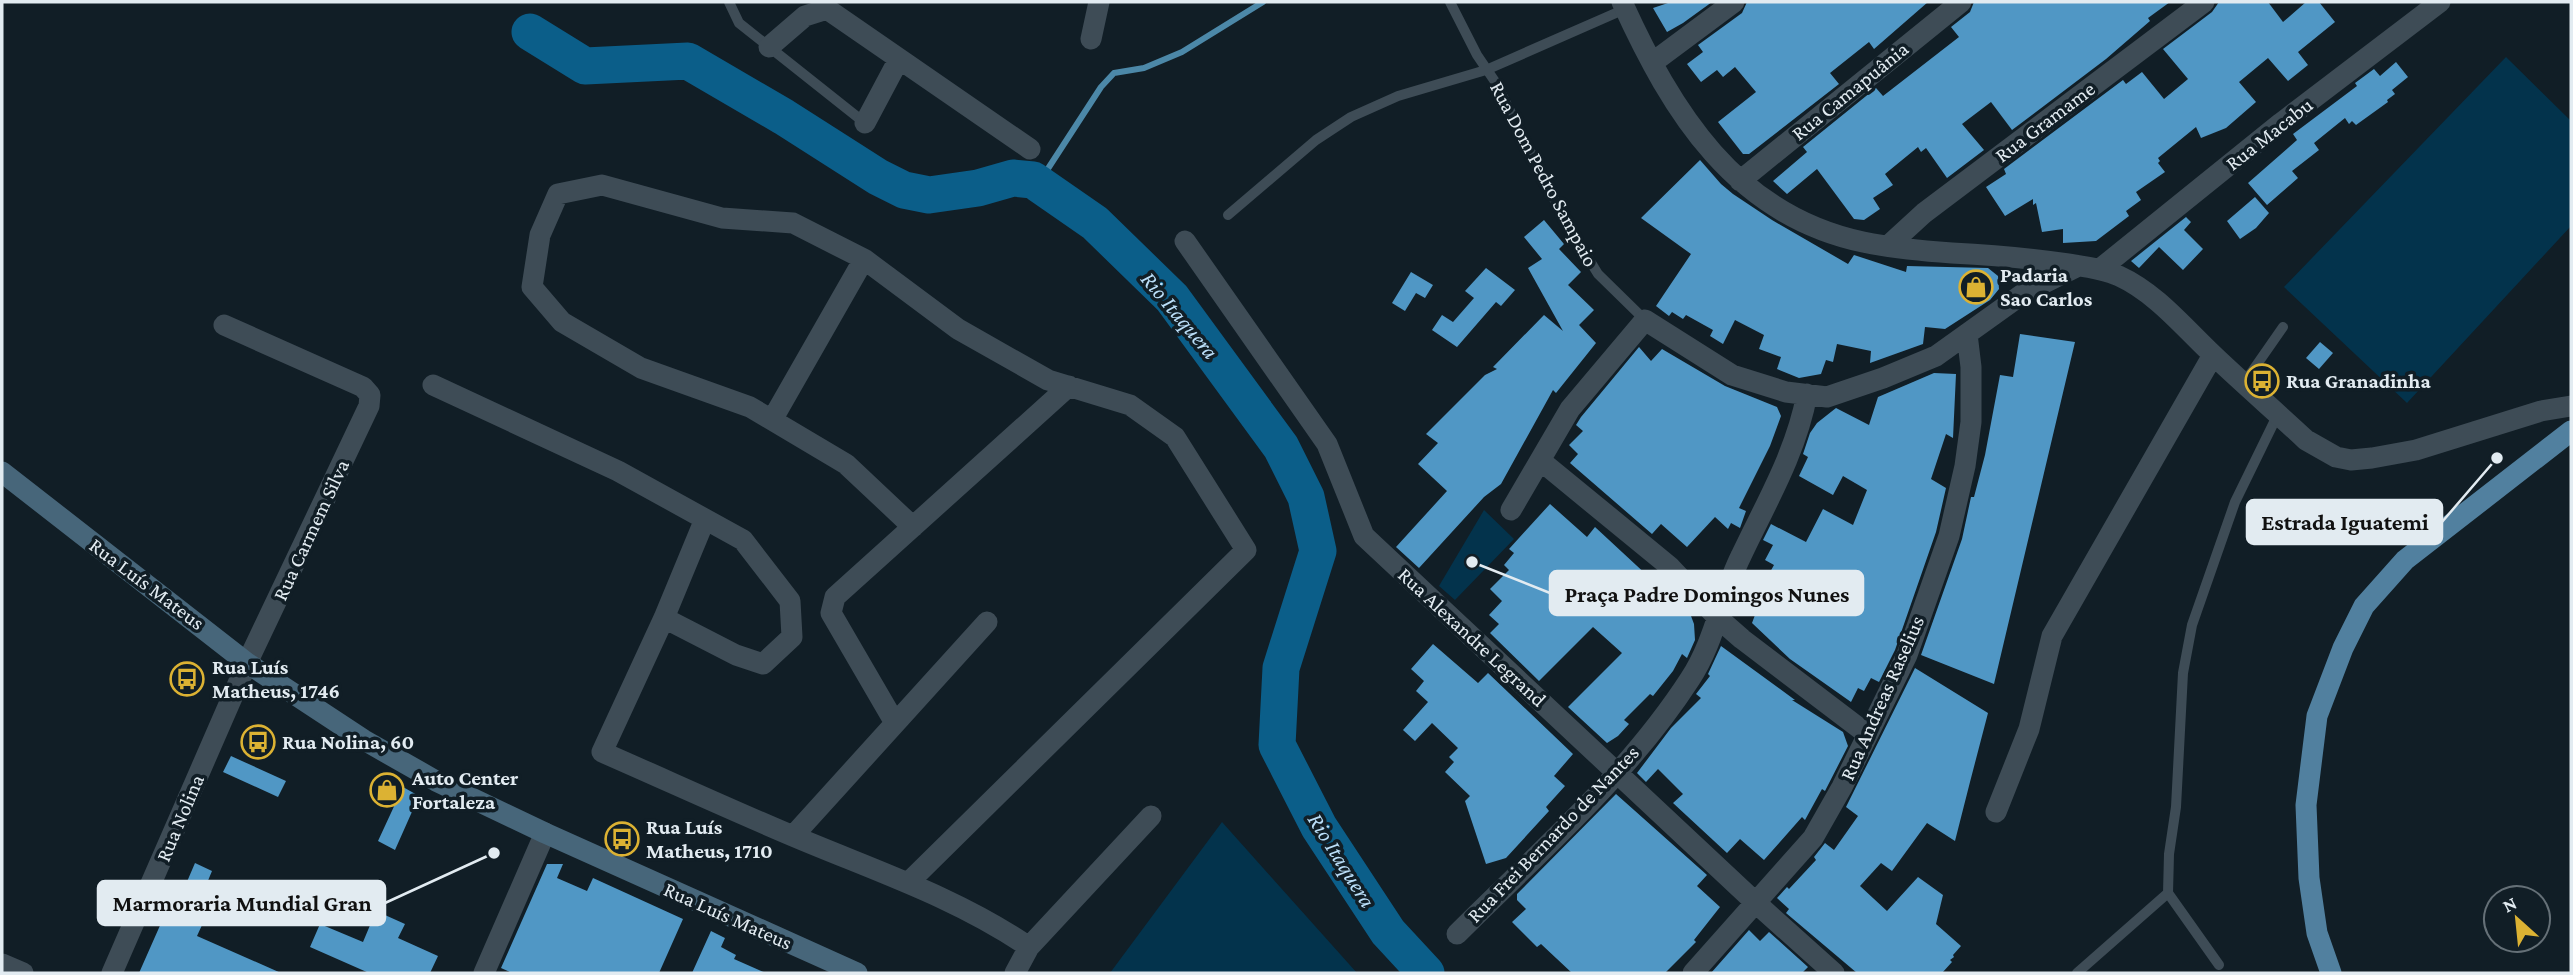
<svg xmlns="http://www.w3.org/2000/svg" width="2573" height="975" font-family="'Crimson Pro',serif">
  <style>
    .green { fill: #03334c }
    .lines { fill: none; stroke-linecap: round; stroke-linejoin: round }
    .stream { stroke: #4c88a8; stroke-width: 6 }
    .river { stroke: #0b5e89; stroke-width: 37 }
    .building { fill: #5097c5 }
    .lane { stroke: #3e4c56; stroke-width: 10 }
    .street { stroke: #3e4c56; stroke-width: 21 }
    .secondary { stroke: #47667a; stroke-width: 21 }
    .primary { stroke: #51809f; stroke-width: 21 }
    .labels { text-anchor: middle; stroke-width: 7; stroke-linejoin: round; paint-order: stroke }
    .street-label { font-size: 21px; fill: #e2ebf1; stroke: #111e26 }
    .poi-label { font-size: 21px; font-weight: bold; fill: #e2ebf1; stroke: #111e26; text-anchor: start }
    .water-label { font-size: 23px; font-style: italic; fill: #badef8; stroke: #111e26 }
    .leader { fill: none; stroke: #e2ebf1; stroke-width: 2.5 }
    .callout-dot { fill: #e2ebf1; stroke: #111e26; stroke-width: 2.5 }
    .callout { fill: #e2ebf1; stroke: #e2ebf1; stroke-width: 2.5 }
    .callout-label { font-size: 23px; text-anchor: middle; font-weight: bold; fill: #111 }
  </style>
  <rect width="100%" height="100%" fill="#111e26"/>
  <path class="green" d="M2506 57 2571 121V226L2407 403 2284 287Z
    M1484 510 1514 539 1455 600 1439 586Z
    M1222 822 1357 973H1110Z"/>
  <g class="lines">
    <path class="stream" d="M1038 184 1101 87 1114 73 1144 68 1182 52 1263 2"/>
    <path class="river" d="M530 32 585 66 688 61 784 117 878 177 904 190 929 195 978 188 1013 178 1033 180 1095 223 1172 298 1281 447 1306 497 1318 551 1281 668 1277 745 1319 827 1388 932 1426 973"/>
  </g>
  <path class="building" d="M1671 2H1712L1683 23 1667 32 1653 8Z
    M1747 2H1928L1874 49 1869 42 1830 73 1839 84 1749 154H1743L1718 122 1756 92 1735 67 1723 77 1717 70 1701 82 1687 64 1703 52 1698 45 1742 13Z
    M1974 2H2170L2148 18 2150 21 2106 59 2012 130 1991 102 1962 124 1984 150 1947 178 1926 148 1921 152 1918 147 1885 174 1893 185 1873 198 1880 209 1864 220 1854 219 1817 169 1787 194 1773 181 1807 152 1803 147 1876 88 1883 96 1959 37 1951 27 1970 12Z
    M2219 2H2268L2283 22 2306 2H2319L2335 22 2298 52 2308 65 2288 81 2268 58 2239 82 2256 102 2226 128 2201 138 2196 127 2158 158 2160 161 2158 163 2165 172 2136 192 2141 200 2126 211 2129 216 2096 241 2063 243V229L2042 232 2036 203 2033 205V199L2005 216 1986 187 2006 174 2004 169 2123 80 2126 84 2142 72 2164 99 2188 79 2163 49 2212 12Z
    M2396 62 2408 77 2392 90 2395 94 2387 100 2388 102 2356 125 2352 121 2349 124 2345 118 2314 143 2319 150 2292 171 2298 178 2267 205 2248 183 2297 140 2293 134 2357 86 2355 83 2374 69 2380 76Z
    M1700 160 1721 184 1733 194 1772 220 1848 264 1854 255 1906 272 1907 266 1988 268 1998 276 1999 289 1990 300 1945 329 1925 327 1923 344 1870 363 1871 351 1837 344 1833 362 1826 360 1821 374 1799 378 1777 369 1781 357 1759 349 1764 335 1735 320 1723 344 1710 336 1713 330 1686 315 1683 319 1672 312 1669 316 1656 306 1691 254 1641 218Z
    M2255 197 2269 213 2256 228 2240 239 2227 221Z
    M2186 217 2191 222 2184 230 2203 249 2183 270 2159 247 2139 268 2131 261Z
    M1544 220 1564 244 1559 249 1581 272 1568 285 1594 310 1579 325 1596 343 1556 393 1553 390 1501 484 1484 497 1419 568 1396 547 1447 491 1418 464 1438 443 1426 434 1485 375 1497 369 1493 367 1544 315 1563 331 1528 268 1542 259 1524 237Z
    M1486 268 1515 290 1501 306 1496 302 1457 347 1432 330 1442 315 1453 322 1474 298 1465 291Z
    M1411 272 1433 285 1425 298 1416 293 1405 311 1392 303Z
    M2020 334 2075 342 1994 684 1921 655 1962 539 1971 497H1974L1985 455 2000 375 2013 377Z
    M2320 342 2333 353 2319 369 2306 358Z
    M1639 347 1651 361 1662 349 1725 386 1777 407 1781 416 1770 446 1739 508 1746 511 1740 528 1731 523 1728 529 1715 517 1687 547 1661 524 1652 534 1570 463 1578 454 1569 445 1583 431 1576 425 1581 417Z
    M1934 373 1956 374 1953 438 1946 434 1931 479 1946 488 1936 532 1895 650 1879 682 1871 678 1864 691 1858 688 1851 702 1790 659 1752 623 1755 615 1748 612 1774 565 1765 560 1773 545 1763 540 1771 524 1806 542 1823 509 1853 525 1867 490 1843 476 1833 495 1799 476 1808 457 1803 454 1810 433 1817 423 1836 408 1869 425 1878 397Z
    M1550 504 1587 537 1595 527 1691 616 1694 624 1695 640 1687 658 1682 654 1673 671 1653 696 1650 694 1624 720 1629 724 1618 736 1607 743 1568 707 1622 653 1593 627 1539 681 1490 633 1499 624 1489 615 1502 601 1490 589 1509 570 1504 565 1514 553 1509 549Z
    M1433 644 1478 683 1488 673 1573 754 1554 776 1565 786 1546 807 1549 811 1506 858 1486 864 1465 801 1470 796 1445 772 1454 762 1449 757 1458 748 1432 723 1415 741 1403 730 1428 702 1416 691 1424 681 1411 669Z
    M1721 646 1795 700H1792L1843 732 1848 746 1825 791 1822 789 1805 820 1802 817 1764 860 1740 839 1727 853 1673 803 1683 794 1658 769 1646 782 1637 773 1671 728 1701 698 1696 694 1710 676 1708 674Z
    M1915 668 1988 713 1970 782 1955 841 1927 823 1892 871 1881 863 1860 886 1887 911 1918 877 1943 895 1936 924 1961 946 1953 955 1954 957 1950 960 1952 962 1942 973H1857L1786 913 1789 909 1777 898 1787 887 1789 889 1816 860 1814 857 1825 843 1834 850 1858 816 1846 807Z
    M231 756 286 781 278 797 223 772Z
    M403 787 419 796 395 850 378 841Z
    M1616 794 1707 875 1697 886 1720 907 1694 940 1696 942 1665 973H1572L1541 944 1537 947 1512 922 1526 909 1517 900V894Z
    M195 863 212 871 207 883 219 888 197 936 281 973H139L162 921 157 919 168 893 180 898Z
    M547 864H563L557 878 587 891 593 878 683 919 659 973H512L501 968Z
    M376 911 405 924 398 938 438 956 430 973H369L310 947 320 924 363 942Z
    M1749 930 1760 941 1769 932 1808 967 1802 973H1711Z
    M711 931 725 938 721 947 736 955 734 959 766 973H692Z"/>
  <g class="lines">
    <path class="lane" d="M729 2 739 23 865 123
      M1450 2 1477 55 1496 83 1563 217 1598 274 1645 320
      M1228 215 1316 140 1351 117 1398 96 1486 70 1625 9
      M2244 383 2283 327
      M2168 893 2219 965
      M2077 973 2168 893 2169 854 2176 807 2183 673 2192 625 2235 502 2278 414"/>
    <path class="street" d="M1622 2C1672 112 1735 215 1863 242 1892 248 1923 251 1952 253 1991 255 2029 258 2068 264 2086 267 2103 269 2119 276 2154 292 2181 324 2208 350 2240 381 2274 410 2306 440L2336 457 2351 460 2372 458 2416 450 2541 411 2571 406
      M1091 39 1099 2
      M769 47 805 16 827 9 1030 149
      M1652 63 1734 2
      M865 123 899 59
      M1740 181 1961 2
      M1185 241 1327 444 1364 536 1756 903 1834 973
      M1888 246 1924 213 2204 2
      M2100 269 2281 123 2440 2
      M433 385 618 471 743 540 790 601 792 637 763 664 736 655 664 618
      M772 420 864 259
      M1541 461 1669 566 1718 618 1742 639 1867 734
      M1511 510 1570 409 1645 320 1732 375 1786 392 1827 397 1883 378 1936 356 2024 293 2078 266
      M705 519 664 618 602 752C666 780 729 809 793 836 873 870 956 897 1029 947
      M895 723 831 613 835 597 1069 386
      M1996 812 2029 729 2052 636 2213 355
      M793 836 987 622
      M909 882 1246 550 1175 437 1130 405 1048 380 958 329 864 259 793 223 722 218 602 185 558 194 540 235 532 287 562 322 641 368 750 407 846 464 913 527
      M1457 934C1538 853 1628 775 1690 679 1715 641 1721 596 1741 556 1766 503 1796 453 1807 394
      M2 964 23 973
      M112 973 247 663 369 406 370 395 363 387 224 325
      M484 973 545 833
      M1015 973 1029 947 1151 816
      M1693 973 1813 838 1842 787 1907 655 1949 536 1965 466 1971 422V367L1967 334"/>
    <path class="secondary" d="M2 472 247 663 364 740 436 781 545 833 857 973"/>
    <path class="primary" d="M2331 973 2317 933 2309 878 2306 805 2317 716 2343 648 2364 606 2405 560 2571 431"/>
  </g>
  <defs>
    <symbol id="shop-ring" viewBox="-11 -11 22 22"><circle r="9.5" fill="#111e26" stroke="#dcb233" stroke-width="1.5"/><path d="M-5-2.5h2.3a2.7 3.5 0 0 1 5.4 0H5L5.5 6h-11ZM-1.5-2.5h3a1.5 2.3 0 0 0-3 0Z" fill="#dcb233"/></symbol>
    <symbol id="bus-ring" viewBox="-11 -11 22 22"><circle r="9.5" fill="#111e26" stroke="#dcb233" stroke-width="1.5"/><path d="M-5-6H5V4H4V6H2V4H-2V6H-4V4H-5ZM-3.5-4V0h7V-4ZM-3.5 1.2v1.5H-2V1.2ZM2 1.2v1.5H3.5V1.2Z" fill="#dcb233"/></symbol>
  </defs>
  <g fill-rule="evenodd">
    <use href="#shop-ring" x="1957" y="268" width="38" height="38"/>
    <use href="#bus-ring" x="2243" y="362" width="38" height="38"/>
    <use href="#bus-ring" x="168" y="660" width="38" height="38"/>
    <use href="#bus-ring" x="239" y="723" width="38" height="38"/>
    <use href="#shop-ring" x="368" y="771" width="38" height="38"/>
    <use href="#bus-ring" x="603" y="820" width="38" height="38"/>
  </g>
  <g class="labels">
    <g class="street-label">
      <text transform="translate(1850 91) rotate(-39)" y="7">Rua Camapuânia</text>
      <text transform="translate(2045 122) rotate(-37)" y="7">Rua Gramame</text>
      <text transform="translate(2269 134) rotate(-38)" y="7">Rua Macabu</text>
      <text transform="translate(1544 174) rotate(62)" y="7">Rua Dom Pedro Sampaio</text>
      <text transform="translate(311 530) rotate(-65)" y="7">Rua Carmem Silva</text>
      <text transform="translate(147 584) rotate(37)" y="7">Rua Luís Mateus</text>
      <text transform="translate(1472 637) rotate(43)" y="7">Rua Alexandre Legrand</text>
      <text transform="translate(1882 698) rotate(-66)" y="7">Rua Andreas Raselius</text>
      <text transform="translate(180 818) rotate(-67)" y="7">Rua Nolina</text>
      <text transform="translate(1553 834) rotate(-46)" y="7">Rua Frei Bernardo de Nantes</text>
      <text transform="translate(728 916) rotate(24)" y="7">Rua Luís Mateus</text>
    </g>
    <g class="poi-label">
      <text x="2000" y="282">Padaria<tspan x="2000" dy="24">Sao Carlos</tspan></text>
      <text x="2286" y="388">Rua Granadinha</text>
      <text x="212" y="674">Rua Luís<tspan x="212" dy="24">Matheus, 1746</tspan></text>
      <text x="282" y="749">Rua Nolina, 60</text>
      <text x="412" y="785">Auto Center<tspan x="412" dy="24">Fortaleza</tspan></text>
      <text x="646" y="834">Rua Luís<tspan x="646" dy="24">Matheus, 1710</tspan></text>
    </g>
    <g class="water-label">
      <text transform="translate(1180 315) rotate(50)" y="8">Rio Itaquera</text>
      <text transform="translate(1342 860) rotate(58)" y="8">Rio Itaquera</text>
    </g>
  </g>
  <path class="leader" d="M2497 458L2442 522M1472 562L1550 593M494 853L385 903"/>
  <g class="callout-dot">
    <circle cx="2497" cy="458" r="7"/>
    <circle cx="1472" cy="562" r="7"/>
    <circle cx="494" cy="853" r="7"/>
  </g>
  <g class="callout">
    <rect x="2247" y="500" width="195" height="44" rx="7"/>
    <rect x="1550" y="571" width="313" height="44" rx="7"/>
    <rect x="98" y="881" width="287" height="44" rx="7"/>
  </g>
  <g class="callout-label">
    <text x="2345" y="530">Estrada Iguatemi</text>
    <text x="1707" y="602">Praça Padre Domingos Nunes</text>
    <text x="242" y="911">Marmoraria Mundial Gran</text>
  </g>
  <rect width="2573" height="975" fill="none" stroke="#e2ebf1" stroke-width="7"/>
  <g transform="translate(2517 919) rotate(333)"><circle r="33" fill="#111e26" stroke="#657077" stroke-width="2"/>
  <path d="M0-5L12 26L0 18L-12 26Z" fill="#dcb233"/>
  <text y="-10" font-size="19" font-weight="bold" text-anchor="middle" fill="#e2ebf1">N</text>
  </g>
</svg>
